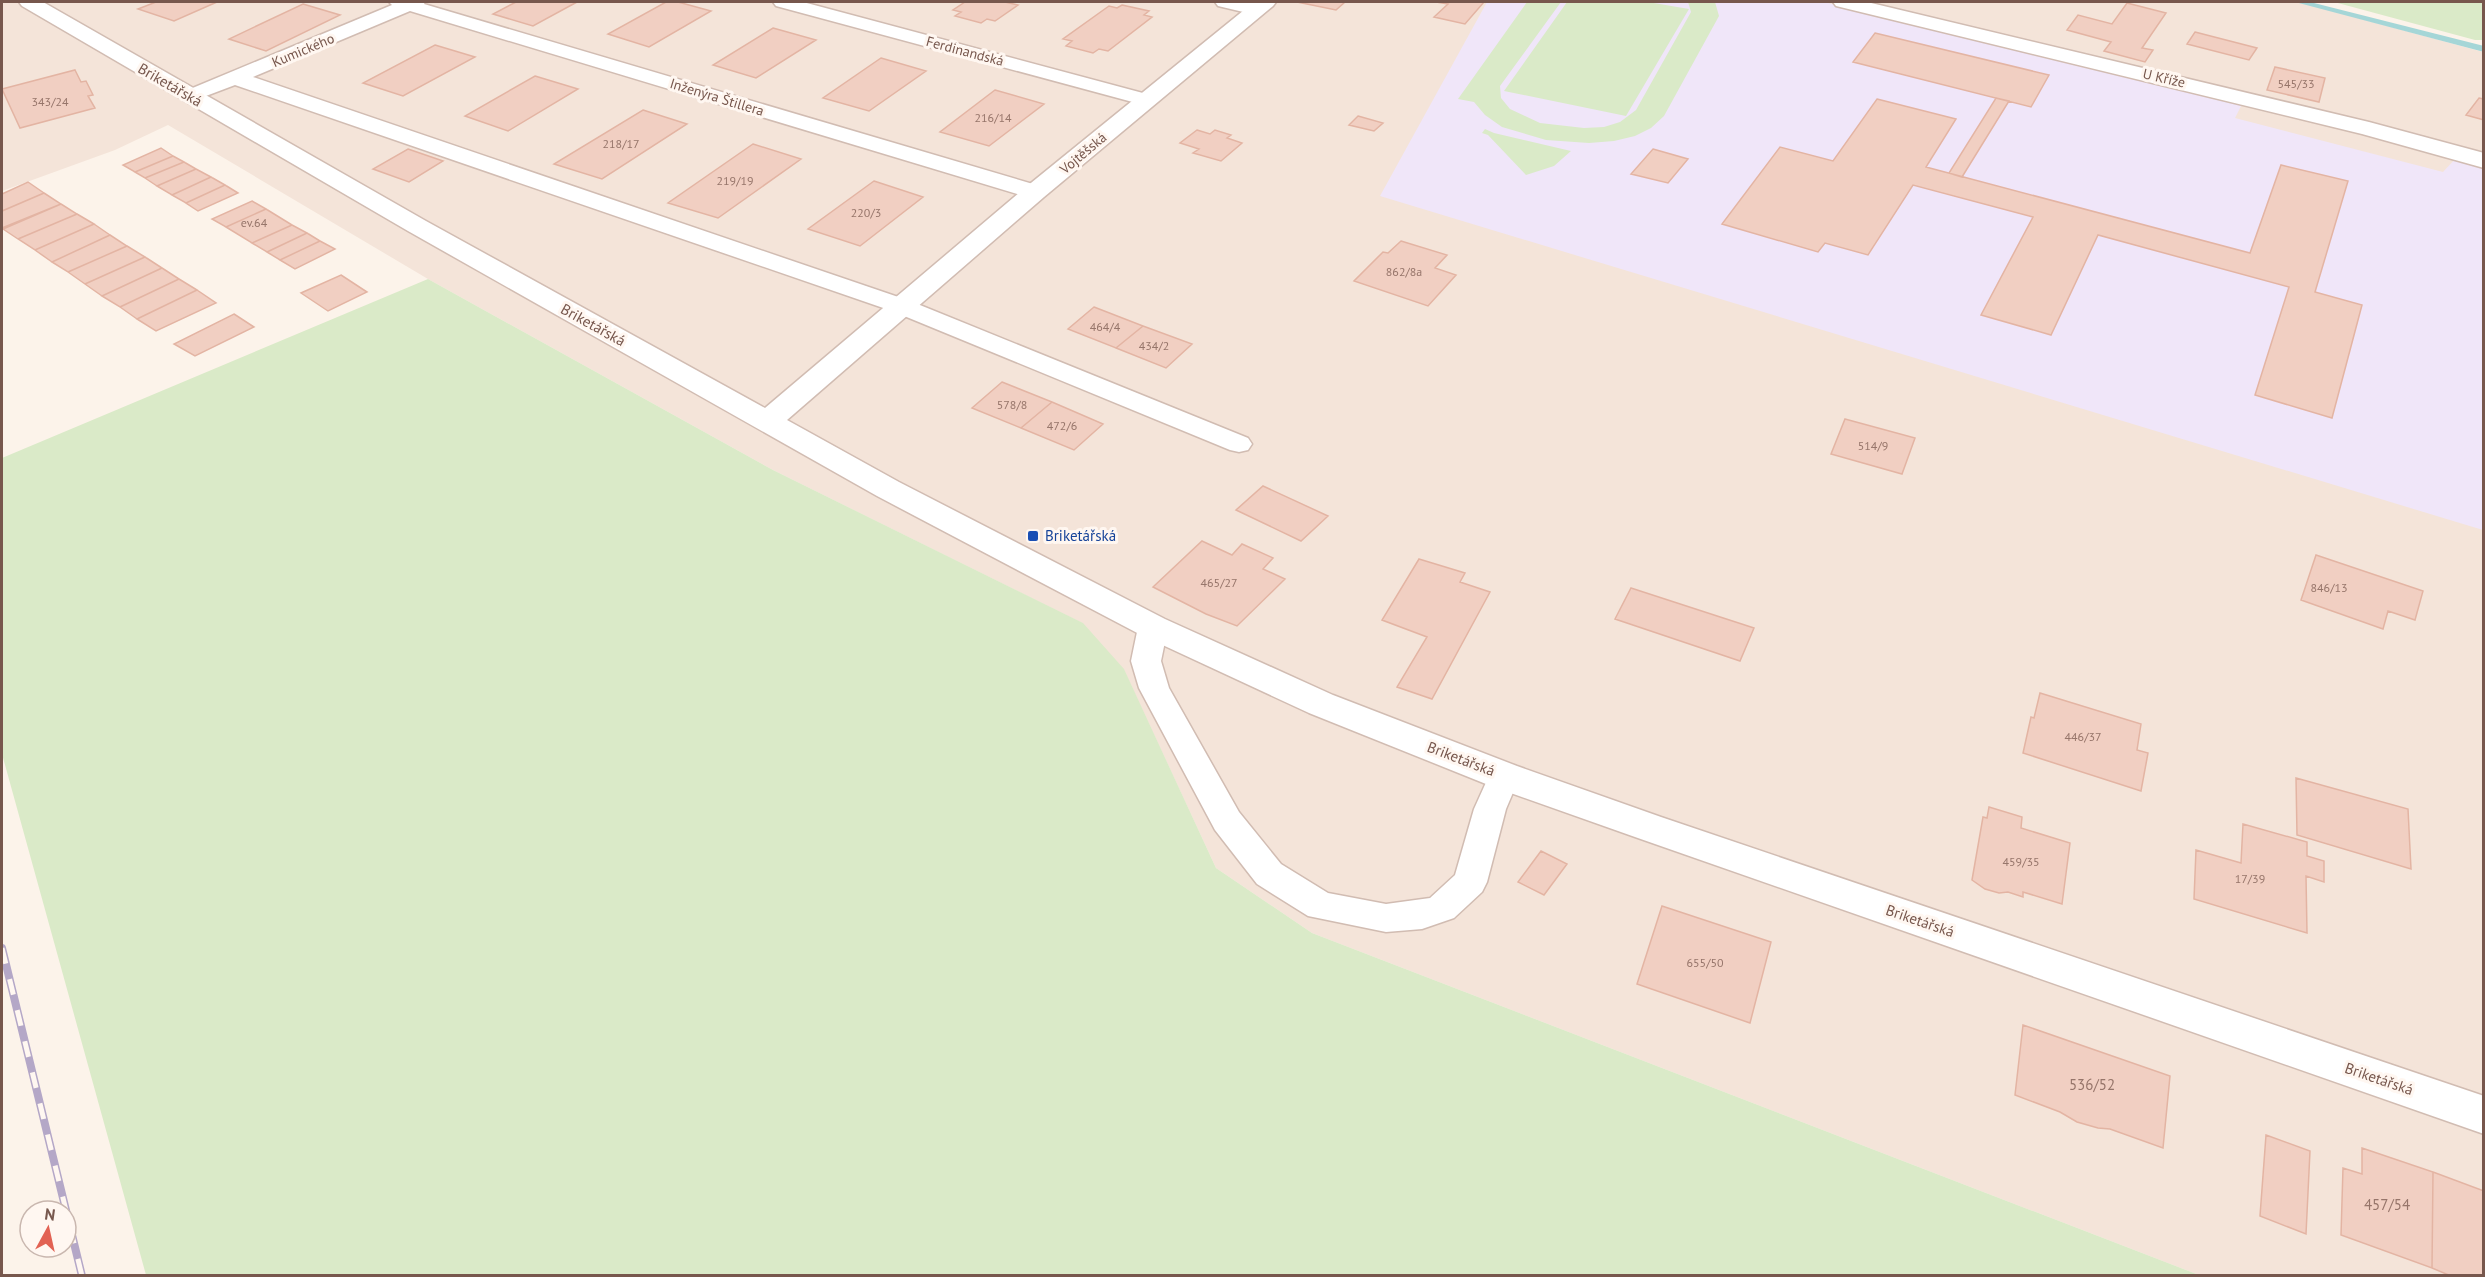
<svg xmlns="http://www.w3.org/2000/svg" width="2485" height="1277" font-family="'PT Sans',sans-serif">
  <style>
    .residential { fill: #f4e4d9 }
    .education { fill: #f0e6f9 }
    .green { fill: #daeac8 }
    .lines { fill: none; stroke-linecap: round; stroke-linejoin: round }
    .stream { fill: #a5d6d7; fill-rule: evenodd }
    .building { fill: #f1cfc2; stroke: #e3b4a3; stroke-width: 1.5 }
    .service-casing { stroke: #d1bcb2; stroke-width: 3 }
    .minor-casing { stroke: #d1bcb2; stroke-width: 3 }
    .service { fill: #fff; fill-rule: evenodd }
    .minor { fill: #fff; fill-rule: evenodd }
    .rail-casing { stroke: #b4a7c7; stroke-width: 8 }
    .rail { stroke: #fff7f1; stroke-width: 5; stroke-dasharray: 16; stroke-linecap: butt }
    .transit-dot { fill: #1a4fb4; stroke: #fff7f1; stroke-width: 2 }
    .labels { text-anchor: middle; stroke-width: 6; stroke-linejoin: round; paint-order: stroke }
    .number-label { font-size: 12px; fill: #96756a }
    .far-street-label { font-size: 14px; fill: #77574d; stroke: #fff7f1 }
    .street-label { font-size: 15px; fill: #77574d; stroke: #fff7f1 }
    .transit-label { font-size: 15px; fill: #164399; stroke: #fff7f1; text-anchor: start }
    .near-number-label { font-size: 15px; fill: #96756a }
  </style>
  <rect width="100%" height="100%" fill="#fcf3ea"/>
  <path class="residential" d="M2 2H2299L2483 52V1275H2199L1312 933 1216 868 1124 670 1082 623 773 470 428 279 168 125 115 150 2 191Z"/>
  <path class="education" d="M1487 2H1824L2242 104 2235 118 2443 172 2457 157 2483 165V530L1380 196Z"/>
  <path class="green" d="M1527 2H1561L1500 86 1501 98 1510 109 1540 123 1584 128 1604 127 1620 122 1636 110 1691 12 1688 2H1715L1719 16 1664 116 1651 128 1635 136 1614 141 1589 143 1546 140 1502 127 1485 115 1474 102 1458 99Z
    M1567 2H1648L1689 9 1626 116 1504 91Z
    M2334 2H2483V40H2475Z
    M1485 129 1494 133 1571 151 1554 166 1526 175 1488 135 1482 133Z
    M428 279 773 470 1083 623 1124 669 1216 868 1312 933 2199 1275H146L2 754V458Z"/>
  <g class="lines">
    <path class="stream" d="M2295 2H2310L2484 46V52Z"/>
  </g>
  <path class="building" d="M156 2H217L174 21 138 9Z
    M516 2H577L533 26 493 14Z
    M666 2H678L711 11 649 47 608 34Z
    M965 2H1005L1018 5 995 21 987 19 981 23 955 16 961 12 953 10Z
    M1297 2H1345L1336 10Z
    M1436 2H1484L1465 24 1434 17 1448 4Z
    M2127 3 2166 13 2142 48 2153 50 2145 62 2104 51 2111 42 2067 30 2078 15 2112 24Z
    M303 4 340 15 266 51 229 39Z
    M1122 5 1149 11 1144 15 1152 17 1108 51 1099 49 1093 53 1066 46 1072 41 1063 39 1109 6 1117 8Z
    M773 28 816 40 756 78 713 65Z
    M2195 32 2257 48 2249 60 2187 44Z
    M1875 33 2049 75 2031 107 1853 62Z
    M435 45 475 57 403 96 363 83Z
    M881 58 926 71 869 111 823 98Z
    M2275 67 2325 78 2319 102 2267 90Z
    M75 70 81 82 86 81 93 95 88 96 95 108 20 128 2 89Z
    M535 76 578 89 508 131 465 116Z
    M995 90 1044 104 989 146 940 132Z
    M1996 98 2009 101 1962 177 1949 173Z
    M2479 98 2484 99V120L2466 115Z
    M1877 99 1956 119 1926 167 2250 253 2281 165 2348 181 2315 292 2362 305 2332 418 2255 395 2289 287 2098 235 2051 335 1981 315 2033 217 1913 185 1868 255 1825 243 1818 252 1722 224 1780 147 1833 161Z
    M643 110 687 124 602 179 554 164Z
    M1358 116 1383 123 1374 131 1349 125Z
    M1197 130 1210 134 1215 130 1231 135 1227 138 1242 143 1221 161 1193 153 1199 149 1180 143Z
    M753 144 801 159 718 218 668 203Z
    M161 148 173 156 135 172 123 165Z
    M408 149 443 161 409 182 373 169Z
    M1653 149 1688 159 1668 183 1631 174Z
    M173 156 184 162 145 178 135 172Z
    M184 162 196 169 157 186 145 178Z
    M196 169 211 177 172 195 157 186Z
    M211 177 225 185 186 203 172 195Z
    M874 181 923 197 860 246 808 229Z
    M28 182 44 193 2 211V194Z
    M225 185 238 193 198 211 186 203Z
    M44 193 61 204 2 228V211Z
    M252 201 266 209 226 227 212 219Z
    M61 204 77 214 18 239 3 229Z
    M266 209 292 225 252 243 226 227Z
    M77 214 94 224 35 250 18 239Z
    M94 224 110 235 52 262 35 250Z
    M292 225 307 233 267 252 252 243Z
    M307 233 320 241 280 260 267 252Z
    M110 235 127 246 68 272 52 262Z
    M320 241 335 249 295 269 280 260Z
    M1401 241 1447 255 1435 268 1456 275 1428 306 1354 281 1383 252 1388 253Z
    M127 246 145 257 85 284 68 272Z
    M145 257 162 268 102 296 85 284Z
    M162 268 179 279 120 307 102 296Z
    M341 275 367 292 328 311 301 293Z
    M179 279 197 290 137 319 120 307Z
    M197 290 216 303 156 331 137 319Z
    M1094 307 1143 326 1116 348 1068 329Z
    M234 314 254 327 195 356 174 344Z
    M1143 326 1192 344 1166 368 1116 348Z
    M1002 382 1052 402 1021 428 972 408Z
    M1052 402 1103 424 1074 450 1021 428Z
    M1845 419 1915 438 1902 474 1831 454Z
    M1263 486 1328 516 1301 541 1236 510Z
    M1202 541 1232 555 1242 544 1273 558 1263 569 1285 579 1237 626 1206 614 1153 587Z
    M2316 555 2423 591 2415 620 2388 611 2383 629 2301 600Z
    M1419 559 1465 573 1460 582 1490 592 1432 699 1397 687 1427 637 1382 620Z
    M1631 588 1754 628 1740 661 1615 619Z
    M2040 693 2141 724 2137 750 2148 753 2141 791 2023 753 2031 717 2034 718Z
    M2296 778 2408 809 2411 869 2297 835Z
    M1989 807 2022 817 2021 828 2070 843 2062 904 2023 892V897L2008 892 1999 893 1985 889 1972 880 1983 817 1987 818Z
    M2243 824 2307 842V856L2324 861V882L2306 876 2307 933 2194 899 2196 850 2241 863Z
    M1541 851 1567 864 1544 895 1518 882Z
    M1662 906 1771 942 1750 1023 1637 984Z
    M2023 1025 2170 1076 2163 1148 2110 1129 2098 1128 2077 1122 2060 1112 2015 1095Z
    M2266 1135 2310 1151 2306 1234 2260 1216Z
    M2362 1148 2433 1172 2432 1268 2341 1235 2343 1168 2362 1174Z
    M2433 1172 2484 1191V1276H2451L2432 1268Z"/>
  <g class="lines">
    <defs>
      <path id="service" d="M389 2H425L424 4 1043 187 1046 192 1043 197 1035 199 1027 197 410 11 253 77 910 301 1248 438 1252 444 1248 450 1239 452 1230 450 892 311 235 85 190 102 183 100 180 96 183 92 392 5Z
        M773 2H803L1154 96 1157 100 1154 104 1147 106 1140 104 776 6Z
        M1215 2H1248L1263 5 1266 9 1263 13 1256 15 1218 6Z
        M1153 617 1164 620 1168 627 1161 661 1169 688 1239 812 1281 864 1328 893 1386 904 1430 898 1455 875 1474 809 1493 767 1504 764 1515 767 1520 776 1506 809 1487 882 1482 892 1454 918 1422 929 1386 932 1308 916 1257 884 1215 830 1139 688 1131 661 1138 627 1142 620Z"/>
      <path id="minor" d="M19 2H43L426 221 765 408 1026 187 1254 2H1276L1273 6 1044 197 787 420 899 482 1165 619 1333 695 1517 766 1661 817 2484 1096V1134L1635 837 1491 786 1309 713 1141 635 877 496 408 231 22 6Z
        M1833 2H1867L2369 122 2484 153V168L2362 134 1836 6Z"/>
    </defs>
    <use href="#service" class="service-casing"/>
    <use href="#minor" class="minor-casing"/>
    <use href="#service" class="service"/>
    <use href="#minor" class="minor"/>
    <defs>
      <path id="rail" d="M2 948 82 1276"/>
    </defs>
    <use href="#rail" class="rail-casing"/>
    <use href="#rail" class="rail"/>
  </g>
  <rect class="transit-dot" x="1027" y="530" width="12" height="12" rx="3"/>
  <g class="labels">
    <g class="number-label">
      <text x="2296" y="88">545/33</text>
      <text x="50" y="106">343/24</text>
      <text x="993" y="122">216/14</text>
      <text x="621" y="148">218/17</text>
      <text x="735" y="185">219/19</text>
      <text x="866" y="217">220/3</text>
      <text x="254" y="227">ev.64</text>
      <text x="1404" y="276">862/8a</text>
      <text x="1105" y="331">464/4</text>
      <text x="1154" y="350">434/2</text>
      <text x="1012" y="409">578/8</text>
      <text x="1062" y="430">472/6</text>
      <text x="1873" y="450">514/9</text>
      <text x="1219" y="587">465/27</text>
      <text x="2329" y="592">846/13</text>
      <text x="2083" y="741">446/37</text>
      <text x="2021" y="866">459/35</text>
      <text x="2250" y="883">17/39</text>
      <text x="1705" y="967">655/50</text>
    </g>
    <g class="far-street-label">
      <text transform="translate(303 50) rotate(-23)" y="5">Kumického</text>
      <text transform="translate(965 51) rotate(15)" y="5">Ferdinandská</text>
      <text transform="translate(2164 78) rotate(13)" y="5">U Kříže</text>
      <text transform="translate(717 97) rotate(17)" y="5">Inženýra Štillera</text>
      <text transform="translate(1083 153) rotate(-40)" y="5">Vojtěšská</text>
    </g>
    <g class="street-label">
      <text transform="translate(170 85) rotate(30)" y="5">Briketářská</text>
      <text transform="translate(593 325) rotate(29)" y="5">Briketářská</text>
      <text transform="translate(1461 759) rotate(21)" y="5">Briketářská</text>
      <text transform="translate(1920 921) rotate(19)" y="5">Briketářská</text>
      <text transform="translate(2379 1079) rotate(19)" y="5">Briketářská</text>
    </g>
    <g class="transit-label">
      <text x="1045" y="541">Briketářská</text>
    </g>
    <g class="near-number-label">
      <text x="2092" y="1090">536/52</text>
      <text x="2387" y="1210">457/54</text>
    </g>
  </g>
  <rect width="2485" height="1277" fill="none" stroke="#77574d" stroke-width="6"/>
  <g transform="translate(48 1229) rotate(8)"><circle r="28" fill="#fff7f1" stroke="#c9b7af" stroke-width="1.5"/>
  <path d="M0-4.5L10 22L0 15L-10 22Z" fill="#e26253"/>
  <text y="-9" font-size="16" font-weight="bold" text-anchor="middle" fill="#77574d">N</text>
  </g>
</svg>
